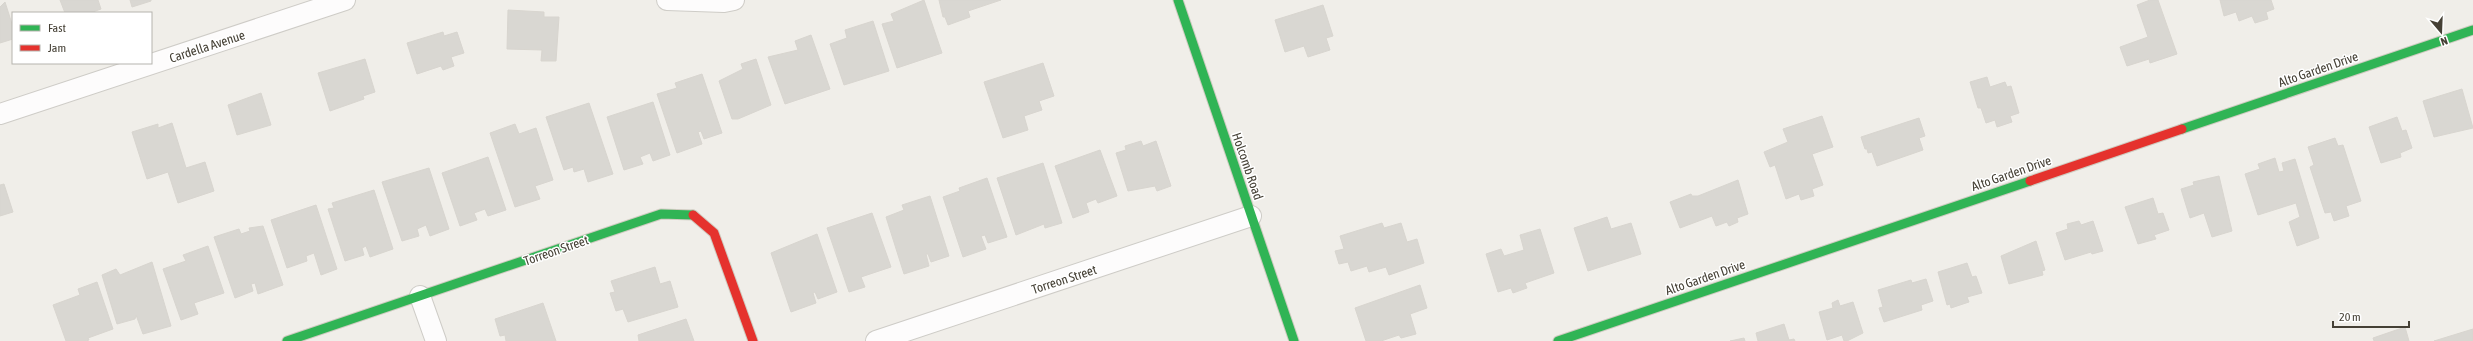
<svg xmlns="http://www.w3.org/2000/svg" width="2473" height="341" font-family="'Asap Condensed',sans-serif">
  <style>
    .building { fill: #d9d7d2; stroke: #d8d5cf }
    .lines { fill: none; stroke-linecap: round; stroke-linejoin: round }
    .street-casing { stroke: #ceccc7; stroke-width: 22 }
    .fast-casing { stroke: #cfcbc0; stroke-width: 11 }
    .jam-casing { stroke: #cfcbc0; stroke-width: 11 }
    .street { stroke: #fdfcfc; stroke-width: 20 }
    .fast { stroke: #30b455; stroke-width: 9 }
    .jam { stroke: #e5322d; stroke-width: 9 }
    .labels { text-anchor: middle; stroke-width: 3; stroke-linejoin: round; paint-order: stroke }
    .street-label { font-size: 13px; fill: #454035; stroke: #fff }
  </style>
  <rect width="100%" height="100%" fill="#f0eee9"/>
  <path class="building" d="M60 0H98L101 9 90 13H65Z
    M130 0H151V1L132 7Z
    M924 0 942 53 897 68 882 24 894 21 891 14Z
    M939 0H1001L968 11 970 17 948 25 945 17H943Z
    M2150 0H2158L2177 54 2150 63 2149 59 2127 66 2120 47 2148 37 2137 5Z
    M2220 0H2271L2274 9 2266 12 2268 19 2255 23 2252 16 2239 21 2236 12 2224 16Z
    M5 2 13 27V39L0 43V7Z
    M1323 5 1333 36 1326 38 1330 50 1308 57 1304 46 1285 52 1275 20Z
    M508 10 544 12V17H559L556 61H541L542 50 507 49Z
    M873 21 889 71 844 85 830 44 847 38 845 30Z
    M443 32 444 36 457 32 464 53 451 57 454 66 443 70 441 66 417 74 407 43Z
    M811 35 830 89 785 104 768 57 798 50 795 41Z
    M365 59 375 92 363 96 364 99 330 111 318 73Z
    M756 59 771 105 738 119H732L719 81 743 69 741 64Z
    M1043 63 1054 96 1039 101 1042 110 1024 116 1028 130 1003 138 984 82Z
    M702 74 722 133 704 139 701 131 698 132 702 144 677 153 657 94 677 88 675 83Z
    M1987 77 1990 87 2005 82 2007 87 2011 86 2019 113 2010 116 2012 122 1997 127 1995 120 1986 123 1981 108H1978L1970 82Z
    M2462 89 2473 128 2434 137 2423 101Z
    M261 93 271 125 237 135 228 105Z
    M653 102 670 155 653 161 650 153 640 157 643 164 624 170 607 117Z
    M589 103 613 174 588 182 584 169 574 172 573 167 564 170 546 117Z
    M1822 116 1833 147 1812 154 1823 185 1812 189 1814 196 1801 200 1799 194 1786 199 1775 165 1770 167 1764 152 1788 142 1783 129Z
    M2397 117 2402 131 2406 130 2412 148 2400 153 2401 157 2381 163 2369 127Z
    M1919 118 1925 136 1919 138 1923 150 1877 166 1872 152 1868 153 1867 149H1865L1861 137Z
    M172 123 186 168 205 162 214 191 178 203 168 172 147 179 132 132 158 124V128Z
    M515 124 519 134 536 128 553 180 535 186 540 199 515 207 490 133Z
    M2335 138 2338 146 2343 145 2361 201 2346 206 2349 216 2334 221 2331 212 2325 213 2310 167 2314 165 2308 147Z
    M1141 141 1143 146 1156 141 1171 186 1157 191 1155 186 1128 191 1116 153 1126 150 1125 146Z
    M1100 150 1117 196 1098 203 1096 199 1086 203 1089 212 1073 218 1055 166Z
    M488 157 506 210 488 216 485 209 474 213 477 220 460 226 442 173Z
    M2275 158 2279 172 2284 171 2282 163 2295 159 2319 238 2297 246 2289 222 2300 217 2296 203 2258 215 2245 174 2260 169 2258 164Z
    M1043 163 1062 223 1045 228 1044 224 1016 235 997 178Z
    M429 168 449 229 430 236 426 225 417 229 419 236 402 241 382 182Z
    M2219 176 2232 231 2212 237 2204 213 2190 218 2181 189 2194 185 2193 182Z
    M987 178 1007 237 988 243 985 235 981 236 986 249 963 257 943 197 960 191 959 188Z
    M1738 180 1748 214 1737 218 1738 222 1729 226 1727 222 1716 226 1712 216 1680 228 1670 202 1691 194 1692 196H1698Z
    M4 184 13 212 0 216V185Z
    M374 190 393 249 370 257 366 246 362 248 364 255 345 261 328 209 334 208 332 203Z
    M930 196 949 256 931 262 928 254H926L929 266 904 274 886 217 904 210 902 205Z
    M2153 198 2158 214 2163 213 2169 230 2154 235 2156 239 2138 244 2125 207Z
    M316 205 337 269 321 275 314 253 306 256 307 261 287 268 271 220Z
    M872 213 891 267 861 277 865 287 849 292 827 228Z
    M1607 217 1611 229 1631 223 1641 254 1588 271 1574 228Z
    M2079 221 2081 225 2093 221 2103 251 2092 254 2091 252 2065 260 2056 233 2068 229 2067 224Z
    M1382 223 1384 228 1401 223 1407 242 1417 239 1424 263 1389 275 1386 267 1369 272 1367 266 1351 271 1348 262 1339 264 1335 251 1344 249 1340 236Z
    M263 226 283 285 258 294 255 283 251 284 253 291 235 298 214 237 239 229 241 234 250 231 249 228Z
    M1540 229 1554 273 1525 283 1527 288 1513 293 1511 288 1498 292 1486 254 1501 249 1504 256 1524 250 1520 235Z
    M817 234 837 292 818 299 815 292 813 293 816 303 791 312 771 253Z
    M2036 241 2045 270 2042 271 2043 275 2009 284 2001 256Z
    M208 246 224 293 194 303 198 314 181 320 163 269 186 261 183 255Z
    M152 262 171 326 143 334 136 315 135 319 117 324 102 275 116 269 120 275Z
    M1967 263 1972 277 1976 276 1982 293 1967 297 1969 302 1951 308 1950 304 1947 305 1938 272Z
    M655 267 660 284 670 281 678 307 628 322 623 309 616 311 610 293 615 292 611 281Z
    M1926 279 1933 301 1921 305 1922 310 1884 322 1879 308 1883 307 1878 290 1911 280 1912 283Z
    M97 282 113 329 88 338 89 340 86 341H66L53 305 80 295 78 289Z
    M1420 285 1427 308 1410 314 1416 334 1401 338 1399 335 1381 341H1366L1355 308Z
    M1838 300 1840 306 1853 302 1863 333 1847 341H1844L1842 335 1827 340 1819 312 1833 308 1832 303Z
    M543 303 556 341H506L505 335 500 336 495 319Z
    M686 319 694 341H639L638 335Z
    M1784 324 1789 340 1794 339 1795 341H1758L1756 333Z
    M2405 327 2409 341H2374L2373 338Z
    M2473 329V341H2434Z
    M1744 338 1745 341H1730Z"/>
  <g class="lines">
    <defs>
      <path id="street" d="M667 0 724 2 734 0
        M0 114 345 0
        M420 296 436 341
        M876 341 1251 216"/>
      <path id="fast" d="M1178 0 1294 341
        M2182 129 2473 30
        M287 341 661 214 693 215
        M1558 341 2030 181"/>
      <path id="jam" d="M2030 181 2182 129
        M693 215 714 233 753 341"/>
    </defs>
    <use href="#street" class="street-casing"/>
    <use href="#fast" class="fast-casing"/>
    <use href="#jam" class="jam-casing"/>
    <use href="#street" class="street"/>
    <use href="#fast" class="fast"/>
    <use href="#jam" class="jam"/>
  </g>
  <g class="labels">
    <g class="street-label">
      <text transform="translate(207 46) rotate(-18)" y="5">Cardella Avenue</text>
      <text transform="translate(2318 69) rotate(-19)" y="5">Alto Garden Drive</text>
      <text transform="translate(1248 166) rotate(71)" y="5">Holcomb Road</text>
      <text transform="translate(2011 173) rotate(-19)" y="5">Alto Garden Drive</text>
      <text transform="translate(556 250) rotate(-19)" y="5">Torreon Street</text>
      <text transform="translate(1705 277) rotate(-19)" y="5">Alto Garden Drive</text>
      <text transform="translate(1064 279) rotate(-18)" y="5">Torreon Street</text>
    </g>
  </g>
  <rect x="12" y="12" width="140" height="52" fill="#ffffff" stroke="#b5b3ae"/>
  <rect x="20" y="25" width="20" height="6" fill="#30b455" stroke="#b5b3ae"/>
  <text x="48" y="32" font-size="12" fill="#454035">Fast</text>
  <rect x="20" y="45" width="20" height="6" fill="#e5322d" stroke="#b5b3ae"/>
  <text x="48" y="52" font-size="12" fill="#454035">Jam</text>
  <g transform="translate(2441 32) rotate(161)" stroke="#ffffff" stroke-width="3" paint-order="stroke">
  <path d="M0-3L7 15L0 10L-7 15Z" fill="#454035"/>
  <text y="-6" font-size="11" font-weight="bold" text-anchor="middle" fill="#454035">N</text>
  </g>
  <path d="M2333 321v6h76v-6" fill="none" stroke="#454035" stroke-width="2"/>
  <text x="2339" y="321" font-size="12" fill="#454035" stroke="#ffffff" stroke-width="3" paint-order="stroke">20 m</text>
</svg>
